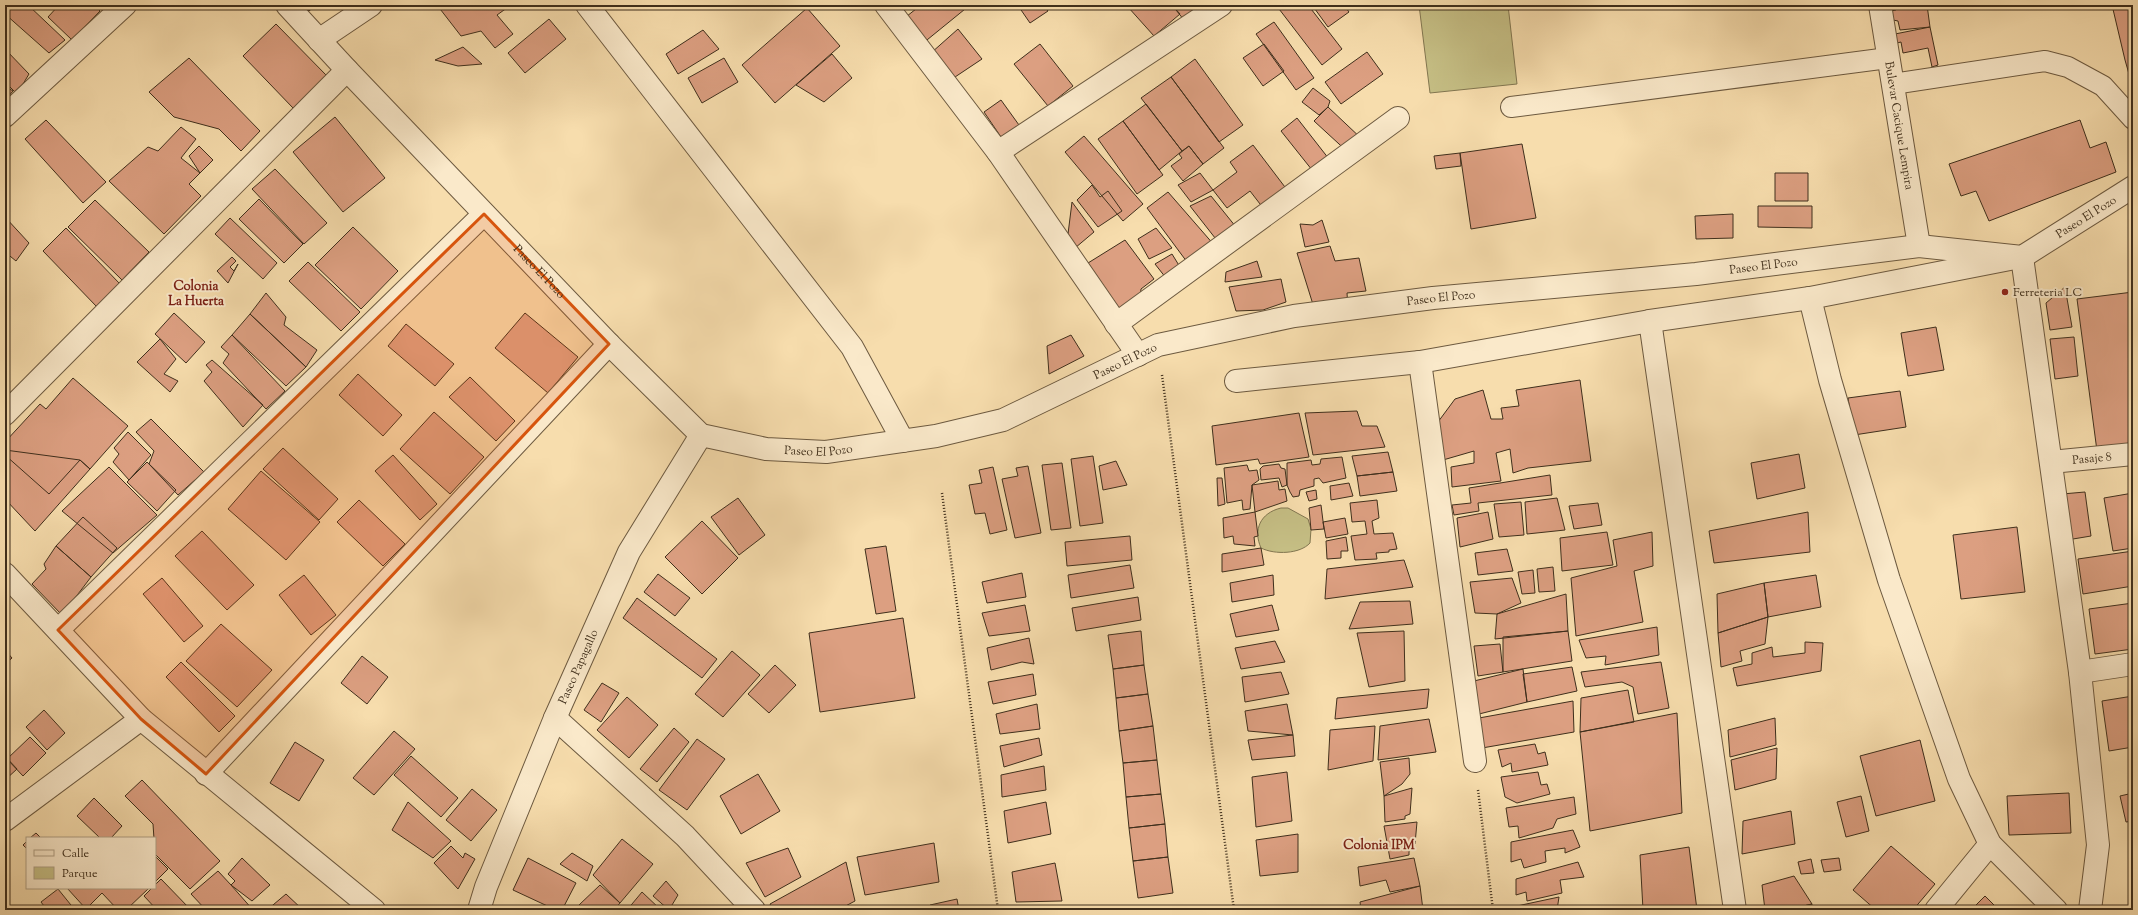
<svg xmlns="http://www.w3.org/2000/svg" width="2138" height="915" font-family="'Sorts Mill Goudy',serif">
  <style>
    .green { fill: #c5be84; stroke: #827650 }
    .building { fill: #dc9f81; stroke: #3f2f1c }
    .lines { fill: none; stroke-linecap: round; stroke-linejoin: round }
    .service-casing { stroke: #6d5a40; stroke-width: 22 }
    .minor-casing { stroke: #6d5a40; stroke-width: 24 }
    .tertiary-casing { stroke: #6d5a40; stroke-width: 24 }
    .path { stroke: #3f2f1c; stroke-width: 2.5; stroke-dasharray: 1 2; stroke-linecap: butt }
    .service { stroke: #fae9ca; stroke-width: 20 }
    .minor { stroke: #fae9ca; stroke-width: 22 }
    .tertiary { stroke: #fae9ca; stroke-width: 22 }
    .marked { fill: #d7550e; fill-opacity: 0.2; stroke: #d7550e; stroke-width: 3; stroke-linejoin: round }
    .poi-dot { fill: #8f2418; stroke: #fae9ca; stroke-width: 1.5 }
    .labels { text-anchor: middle; stroke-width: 4; stroke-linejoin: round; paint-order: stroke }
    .street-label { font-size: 12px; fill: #3f2f1c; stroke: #fae9ca }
    .poi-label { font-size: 12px; fill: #3f2f1c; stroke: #fae9ca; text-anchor: start }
    .neighbourhood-label { font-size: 13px; font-weight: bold; fill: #7a1f14; stroke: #fae9ca }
  </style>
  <rect width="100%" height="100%" fill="#f7ddad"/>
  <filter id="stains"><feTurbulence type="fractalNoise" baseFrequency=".005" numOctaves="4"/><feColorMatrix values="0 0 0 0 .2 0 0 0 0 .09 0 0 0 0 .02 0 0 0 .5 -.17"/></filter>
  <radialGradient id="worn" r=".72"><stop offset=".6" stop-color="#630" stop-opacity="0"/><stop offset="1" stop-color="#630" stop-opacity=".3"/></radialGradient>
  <path class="green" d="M1419 5H1508L1517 84 1430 93Z
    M1281 508H1288L1308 519 1311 529 1310 543C1300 554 1275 555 1261 548 1253 530 1260 513 1281 508Z"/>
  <path class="building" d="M6 5H28L65 40 49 53 5 14Z
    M59 5H94L100 11 72 40 48 17Z
    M304 5H316L309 11Z
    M437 5H511L497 15 513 34 495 48 481 31 461 36Z
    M921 5H970L922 44 902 20Z
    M1022 5H1044L1048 11 1030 23 1019 7Z
    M1129 5H1172L1180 14 1154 36 1128 7Z
    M1172 5H1201L1184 20Z
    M1276 5H1308L1342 49 1322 65Z
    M1312 5H1344L1349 12 1328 27Z
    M1897 5H1927L1930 27 1900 30 1898 21 1893 20 1891 11 1896 10Z
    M2112 5H2133V88L2125 60Z
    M807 8 840 46 775 103 742 65Z
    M549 19 566 39 525 73 508 53Z
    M1274 22 1314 78 1296 90 1256 34Z
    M276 24 327 76 293 108 243 56Z
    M1930 27 1938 65 1932 67 1928 48 1903 53 1901 42 1897 43 1895 34Z
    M958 29 982 59 952 79 931 53Z
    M703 30 719 49 678 74 666 54Z
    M1040 44 1073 86 1048 106 1014 64Z
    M1264 44 1284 71 1263 86 1243 58Z
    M463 47 482 64 458 66 435 60Z
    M5 49 29 74 17 94 5 82Z
    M1367 52 1383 74 1341 104 1325 82Z
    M832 54 852 78 824 102 796 85Z
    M189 58 260 131 241 151 219 129 174 117 149 92Z
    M724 58 738 82 702 103 688 78Z
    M1195 59 1243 125 1219 142 1171 77Z
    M1171 77 1224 148 1203 164 1189 146 1182 151 1141 98Z
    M5 86 13 91 5 100Z
    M1313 88 1330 101 1328 107 1319 115 1302 102Z
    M1001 100 1019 125 1001 137 984 112Z
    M1146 104 1182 151 1159 170 1123 121Z
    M1328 107 1364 141 1351 155 1314 121Z
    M335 117 385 178 343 212 293 152Z
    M1297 118 1336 168 1320 180 1281 131Z
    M46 120 106 182 83 203 25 139Z
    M2080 120 2090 148 2106 142 2116 172 1989 221 1976 191 1961 196 1949 164Z
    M1123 121 1163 175 1137 194 1098 139Z
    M181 127 196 139 181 158 200 173 189 184 201 196 164 234 109 181 148 147 158 151Z
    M1084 136 1143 204 1123 221 1065 152Z
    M1522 144 1536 218 1471 229 1460 153Z
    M1253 145 1291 195 1267 213 1250 191 1227 208 1213 190 1237 172 1230 162Z
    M199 146 213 160 200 173 189 156Z
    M1189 146 1203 164 1183 181 1171 166 1182 158 1179 154Z
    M1460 153 1461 166 1436 169 1434 156Z
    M275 169 327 223 304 244 252 189Z
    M1200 173 1213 190 1191 202 1178 185Z
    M1775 173H1808V201H1775Z
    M1092 185 1100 197 1108 191 1122 211 1098 227 1077 200Z
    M1168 192 1215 246 1190 266 1147 208Z
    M1211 196 1236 227 1219 243 1190 206Z
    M259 199 303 244 284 263 239 219Z
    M95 200 149 252 122 280 68 227Z
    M1072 202 1094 232 1075 248 1068 234Z
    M1758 206H1812V228L1758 227Z
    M1733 214V238L1696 239 1695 216Z
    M5 217 29 243 16 261 5 252Z
    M230 218 277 263 263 279 215 234Z
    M1322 220 1329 242 1305 247 1300 224 1313 225Z
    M353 227 398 271 361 309 315 265Z
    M66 228 120 284 97 307 43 251Z
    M1156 228 1172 248 1149 259 1138 239Z
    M1125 240 1154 279 1141 289 1140 300 1119 308 1088 263Z
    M1330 246 1335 261 1359 258 1366 291 1347 293 1348 308 1315 311 1297 253Z
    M1172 254 1180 267 1166 278 1155 264Z
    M232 257 236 261 230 267 234 271 238 264 228 283 217 271Z
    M1257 261 1262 277 1225 282 1226 272Z
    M308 262 360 312 341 331 289 281Z
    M1281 279 1286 302 1263 310 1236 311 1229 287Z
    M2065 287 2072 327 2050 330 2046 303Z
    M2133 292V446L2097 451 2077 299Z
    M266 293 286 317 284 325 317 350 306 367 250 314Z
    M174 313 205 342 186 363 155 334Z
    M525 313 578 357 548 393 495 348Z
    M250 314 306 367 286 386 232 335Z
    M406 324 454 364 435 386 388 346Z
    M1936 327 1944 370 1908 376 1901 333Z
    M232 335 285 391 266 409 223 363 229 354 221 347Z
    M1071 335 1084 356 1049 374 1047 346Z
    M2074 337 2078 376 2055 379 2050 339Z
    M160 339 176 359 164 374 178 381 170 392 137 362Z
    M212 360 263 405 243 427 204 381 212 372 206 365Z
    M358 374 402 415 383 436 339 395Z
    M470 377 515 421 496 441 449 397Z
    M73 378 128 426 90 469 80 460 49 494 5 455V442L40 404 46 409Z
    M1580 380 1591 461 1528 468 1513 473 1510 449 1496 453 1501 481 1452 487 1451 467 1474 463V451L1443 460 1438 422 1455 399 1483 390 1491 419H1503L1501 408 1519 406 1516 390Z
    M1900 391 1906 427 1854 435 1848 398Z
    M1357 411 1362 426H1377L1385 447 1313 455 1305 413Z
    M434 412 484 457 450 494 400 449Z
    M1299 413 1309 457 1260 464 1258 459 1216 465 1212 426Z
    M151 419 204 472 178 495 149 464 154 451 136 432Z
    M128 432 151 455 129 480 113 462 119 454 114 448Z
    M283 448 338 499 319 520 263 469Z
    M5 450 80 460 90 469 35 531 5 499Z
    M1388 452 1393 472 1357 476 1352 456Z
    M1799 454 1805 488 1757 499 1751 463Z
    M393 455 437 504 420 520 375 471Z
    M1093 456 1103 523 1080 526 1071 459Z
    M1342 457 1346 478 1323 483 1319 478 1314 479V486L1300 490 1299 496 1293 497 1290 492 1287 485V463L1311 460 1312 465 1320 464 1321 459Z
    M1116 461 1127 485 1103 490 1099 466Z
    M147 462 176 490 157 511 127 482Z
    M1062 463 1071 528 1051 530 1042 465Z
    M1279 464 1281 468 1285 469 1287 485 1282 487 1279 478 1261 480 1260 469 1263 466Z
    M1247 465 1249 471 1257 470 1259 480 1252 485 1250 509 1243 510 1242 500 1227 503 1224 468Z
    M1028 466 1041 533 1015 538 1002 479 1018 476 1016 468Z
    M109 467 157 515 113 553 62 511Z
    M993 467 1007 530 990 534 985 513 975 514 969 485 982 483 979 470Z
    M261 471 320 522 286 560 228 509Z
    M1393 472 1397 491 1360 496 1357 476Z
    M1550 475 1552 495 1478 503 1479 511 1454 515 1452 505 1471 503 1469 488Z
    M1217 478H1222L1225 504 1218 506Z
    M1278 481 1279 490 1285 489 1287 501 1255 512 1252 485Z
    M1349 483 1353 496 1331 500 1330 486Z
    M1316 490 1317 499 1309 501 1306 492Z
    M2085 492 2091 536 2067 540 2062 494Z
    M2133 493V548L2113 551 2104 498Z
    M738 498 765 535 739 555 711 517Z
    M1557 498 1565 530 1527 534 1525 502Z
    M359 500 405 544 383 566 337 522Z
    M1377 500 1379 518 1372 521 1374 534 1393 533 1397 549 1389 550V552L1376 553 1377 559 1355 560 1351 536 1367 534 1365 521 1352 522 1350 503Z
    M1521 502 1524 535 1499 537 1494 504Z
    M1598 503 1602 525 1574 529 1569 506Z
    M1321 505 1324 529 1311 530 1309 508Z
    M1255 512 1258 536 1254 537 1255 546 1234 544 1233 536 1224 538 1223 518Z
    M1488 512 1493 539 1460 547 1457 518Z
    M1808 512 1810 552 1714 563 1709 531Z
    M83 517 117 548 91 577 56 546Z
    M1345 518 1348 534 1326 538 1323 522Z
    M702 521 738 558 702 594 665 557Z
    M2017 527 2025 592 1961 599 1953 535Z
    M202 531 254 585 227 610 175 556Z
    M1607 532 1613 565 1562 571 1560 538Z
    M1652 532 1653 566 1634 571 1643 622 1576 636 1571 578 1617 566 1613 540Z
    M1130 536 1132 560 1067 566 1065 542Z
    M1346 537 1348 551H1341V558L1327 559 1326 541Z
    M56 546 91 577 62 615 32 584 46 569 44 564Z
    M886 546 896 611 876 614 865 549Z
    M1261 548 1264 565 1222 572V554Z
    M1507 549 1513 571 1478 575 1475 553Z
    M2133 551V586L2083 594 2078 559Z
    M1404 560 1413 587 1325 599 1327 569Z
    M1130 565 1134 588 1071 598 1068 575Z
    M1553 567 1555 591 1539 592 1537 569Z
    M1533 570 1535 593 1522 594 1518 572Z
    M1022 573 1026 597 987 603 982 582Z
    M658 574 690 598 675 616 644 592Z
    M304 575 336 615 311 635 279 595Z
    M1273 575 1274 595 1232 602 1230 583Z
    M1816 575 1821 607 1768 617 1764 583Z
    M162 578 203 626 184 642 143 594Z
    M1512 578 1521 603 1497 614 1475 613 1470 582Z
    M1764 583 1768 617 1718 633 1717 594Z
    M1566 594 1568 631 1495 639 1497 614Z
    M1138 597 1141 620 1076 631 1072 608Z
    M637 598 717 659 702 678 623 618Z
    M1410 601 1413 624 1349 629 1360 602Z
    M2133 603V649L2095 654 2089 609Z
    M1025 605 1030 631 989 636 982 613Z
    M1272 605 1279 630 1236 637 1230 614Z
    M1768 617 1765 644 1740 651 1742 661 1721 667 1718 633Z
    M903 618 915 698 820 712 809 633Z
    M221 624 272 670 237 707 186 661Z
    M1657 627 1659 655 1605 665 1606 656 1586 658 1579 640Z
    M1141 631 1144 665 1113 669 1108 635Z
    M1404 631 1405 681 1369 687 1357 633Z
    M1568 631 1572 661 1503 672V637Z
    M1029 638 1034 664 1022 662 991 670 987 648Z
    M1275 641 1285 662 1241 669 1235 648Z
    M1805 642 1823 643 1821 671 1737 686 1733 668 1752 664V653L1772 647 1773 657 1805 653Z
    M1500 644 1503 672 1478 676 1474 646Z
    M5 650 12 658 5 664Z
    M732 651 760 675 723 717 695 694Z
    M362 656 388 677 367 704 341 683Z
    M181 662 235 716 219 732 166 677Z
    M1661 662 1669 708 1638 714 1633 687 1622 682 1585 687 1581 672Z
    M775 665 796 685 769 713 748 694Z
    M1144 665 1148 694 1116 698 1113 669Z
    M1572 667 1577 691 1527 702 1523 674Z
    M1523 669 1527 702 1475 715 1474 681Z
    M1281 672 1289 694 1245 702 1242 677Z
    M1033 674 1036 695 993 704 988 682Z
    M602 683 619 693 601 722 584 710Z
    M1429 689 1427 708 1335 719 1337 698Z
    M1628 690 1634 722 1580 732 1581 698Z
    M1148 694 1153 726 1119 731 1116 698Z
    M2133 696V747L2109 751 2102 701Z
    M627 697 658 725 629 758 597 730Z
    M1573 701 1574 732 1482 748 1479 718Z
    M1037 704 1040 729 1000 734 996 714Z
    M1287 704 1293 735 1248 731 1245 711Z
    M44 710 65 733 47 750 26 727Z
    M1677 713 1682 813 1590 831 1580 732Z
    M1775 718 1776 745 1730 757 1728 730Z
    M1429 719 1436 752 1378 760 1380 726Z
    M1153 726 1157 760 1123 763 1119 731Z
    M1375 726 1373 761 1328 770 1330 730Z
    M674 728 689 742 657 782 640 769Z
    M394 731 415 749 374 795 353 778Z
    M1293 735 1295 756 1252 760 1248 740Z
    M30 737 46 753 23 776 7 759Z
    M1039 738 1042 755 1004 767 1000 746Z
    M697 739 725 759 687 810 659 790Z
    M1920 740 1935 801 1876 816 1860 756Z
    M295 742 324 760 299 801 270 783Z
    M1535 744 1538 754 1545 752 1548 765 1512 772 1511 763 1502 767 1498 750Z
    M1777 748 1776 779 1735 790 1731 760Z
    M5 756 17 769 5 780Z
    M411 756 458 798 441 817 394 775Z
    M1409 758 1410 774 1402 784 1384 796 1380 762Z
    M1157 760 1161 794 1126 797 1123 763Z
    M1044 766 1046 790 1002 797 1001 775Z
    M1287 772 1292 821 1256 827 1252 777Z
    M1538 772 1541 785 1547 784 1550 794 1517 803 1505 797 1501 777Z
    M758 774 780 811 741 834 720 796Z
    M142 780 220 861 190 889 155 854 153 824 125 796Z
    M1412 788 1410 814 1405 816V819L1385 822 1384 796Z
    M472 789 497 810 471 841 446 820Z
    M2069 793 2071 833 2009 835 2007 796Z
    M2133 793V821L2126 822 2120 796Z
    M1161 794 1165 824 1129 828 1126 797Z
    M1861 796 1869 831 1846 837 1837 802Z
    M1574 797 1576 814 1557 819 1553 828 1519 838 1518 826 1509 827 1506 808Z
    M94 798 122 826 111 838H100L77 816Z
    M408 802 451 841 433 858 392 830Z
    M1046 802 1051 834 1008 843 1004 811Z
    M1791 811 1795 844 1742 854 1743 821Z
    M1417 822 1415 844 1409 849V855L1390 859 1384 826Z
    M1165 824 1168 857 1133 861 1129 828Z
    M1573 830 1580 847 1565 853V848L1545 851 1546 862 1524 868 1521 859 1511 862V842Z
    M36 833 41 838H30Z
    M1298 834V872L1260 876 1256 840Z
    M622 839 653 864 620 903 593 875Z
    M27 841V849L23 845Z
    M934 843 939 882 865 895 857 857Z
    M451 846 463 858 465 853 475 859 458 889 434 863Z
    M1891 846 1935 884 1913 910H1876L1853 890Z
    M1689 847 1697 910H1643L1640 855Z
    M788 848 801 877 765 897 746 863Z
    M572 853 593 866 587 881 560 864Z
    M155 856 168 869 155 882Z
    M1168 857 1173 893 1138 898 1133 861Z
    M242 858 270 885 252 901 231 885 235 881 228 874Z
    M528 858 576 883 562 910H556L513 890Z
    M1414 858 1420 886 1390 892 1386 880 1360 886 1358 867Z
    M1839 858 1841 870 1824 872 1821 860Z
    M1811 859 1814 873 1801 874 1798 862Z
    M846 862 855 901 838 910H773L770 904Z
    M1578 862 1584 877 1560 880 1562 893 1527 901 1526 892 1516 895V879Z
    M1055 863 1062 901 1016 902 1012 872Z
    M2130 869H2133V890Z
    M218 871 231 885 253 910H206L191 894Z
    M1794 876 1812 904 1786 910H1765L1762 885Z
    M161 879 190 909 189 910H157L144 896 152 888H155V885Z
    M666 881 678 895 669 910 653 896Z
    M600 885 620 903 614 910H584L579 905Z
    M1420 886 1423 910H1361L1360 902Z
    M67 888H149L126 910H118L102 893 86 909Z
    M58 889 75 910H47L41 902Z
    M642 892 661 910H627Z
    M286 894 303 910H267Z
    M1985 896 1999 910H1971Z
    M1559 897 1557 910H1518L1517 906Z
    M957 899 959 910H930V905Z
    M1812 904V910H1786Z"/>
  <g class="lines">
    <defs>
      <path id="service" d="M1893 84 2045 61 2068 67 2103 86 2133 119
        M1511 107 1888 58"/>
      <g id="minor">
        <path d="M587 5 852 347 903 441"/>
        <path d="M886 5 998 152 1138 355"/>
        <path id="s1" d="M1880 5 1919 246"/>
        <path d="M319 40 371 5"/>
        <path d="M5 116 125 5"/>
        <path d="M998 152 1221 5"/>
        <path d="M1810 298 1830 380 1889 580 1959 779 1990 844 2056 910"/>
        <path d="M1650 321 1735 910"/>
        <path d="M1116 324 1398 118"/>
        <path d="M1420 362 1475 761"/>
        <path d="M1236 381 1420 362 1650 321 1810 298 2015 258"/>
        <path d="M5 414 347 70"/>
        <path id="s2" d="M2051 462 2133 454"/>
        <path d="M5 574 141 719 374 910"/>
        <path d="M58 630 484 214"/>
        <path d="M2080 672 2133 664"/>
        <path d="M555 718 685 836 754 910"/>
        <path d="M206 774 609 344"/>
        <path d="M5 820 141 719"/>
        <path id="s3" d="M479 910 486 887 555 718 629 552 701 435"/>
        <path d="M1936 910 1990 844"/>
      </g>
      <g id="tertiary">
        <path id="s4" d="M287 5 347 70 609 344 701 435 766 449 826 452 936 436 1003 420 1158 345 1294 316 1433 298 1696 274 1919 246 2022 257 2133 187"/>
        <path d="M2022 257 2080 672 2098 845 2090 910"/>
      </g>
    </defs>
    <use href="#service" class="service-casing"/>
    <use href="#minor" class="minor-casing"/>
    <use href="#tertiary" class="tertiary-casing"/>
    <path class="path" d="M1162 375 1234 910
      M942 493 998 910
      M1478 790 1493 910"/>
    <use href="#service" class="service"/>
    <use href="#minor" class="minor"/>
    <use href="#tertiary" class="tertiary"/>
  </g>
  <path class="marked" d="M484 214 609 344 206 774 141 719 58 630Z"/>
  <circle class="poi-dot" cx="2005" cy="292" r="4"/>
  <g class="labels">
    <g class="street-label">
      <text dy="4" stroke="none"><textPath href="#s1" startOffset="122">Bulevar Cacique Lempira</textPath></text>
      <text dy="4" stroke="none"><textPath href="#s4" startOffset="2023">Paseo El Pozo</textPath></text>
      <text dy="4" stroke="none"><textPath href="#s4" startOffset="1687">Paseo El Pozo</textPath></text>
      <text dy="4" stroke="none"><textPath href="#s4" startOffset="367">Paseo El Pozo</textPath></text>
      <text dy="4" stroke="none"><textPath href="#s4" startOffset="1363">Paseo El Pozo</textPath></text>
      <text dy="4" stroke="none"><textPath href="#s4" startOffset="1039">Paseo El Pozo</textPath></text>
      <text dy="4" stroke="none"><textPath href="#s4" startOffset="716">Paseo El Pozo</textPath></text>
      <text dy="4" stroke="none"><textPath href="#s2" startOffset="41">Pasaje 8</textPath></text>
      <text dy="4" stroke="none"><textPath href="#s3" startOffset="263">Paseo Papagallo</textPath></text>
    </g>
    <g class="poi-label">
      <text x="2013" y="296">Ferreteria LC</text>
    </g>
    <g class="neighbourhood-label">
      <text x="196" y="290">Colonia<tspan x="196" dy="15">La Huerta</tspan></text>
      <text x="1379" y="849">Colonia IPM</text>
    </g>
  </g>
  <rect width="2138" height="915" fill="none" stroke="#f7ddad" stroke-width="20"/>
  <rect x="6" y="6" width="2126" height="903" fill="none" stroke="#3f2f1c" stroke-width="2"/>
  <rect x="10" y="10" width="2118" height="895" fill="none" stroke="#3f2f1c"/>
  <rect x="26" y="837" width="130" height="52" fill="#fae9ca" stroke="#af9f84"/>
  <rect x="34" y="850" width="20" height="6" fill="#fae9ca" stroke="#af9f84"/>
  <text x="62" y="857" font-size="12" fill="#3f2f1c">Calle</text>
  <rect x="34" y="867" width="20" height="12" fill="#c5be84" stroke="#af9f84"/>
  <text x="62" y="877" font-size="12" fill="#3f2f1c">Parque</text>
  <rect width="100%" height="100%" filter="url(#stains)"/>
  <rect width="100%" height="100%" fill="url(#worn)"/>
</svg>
